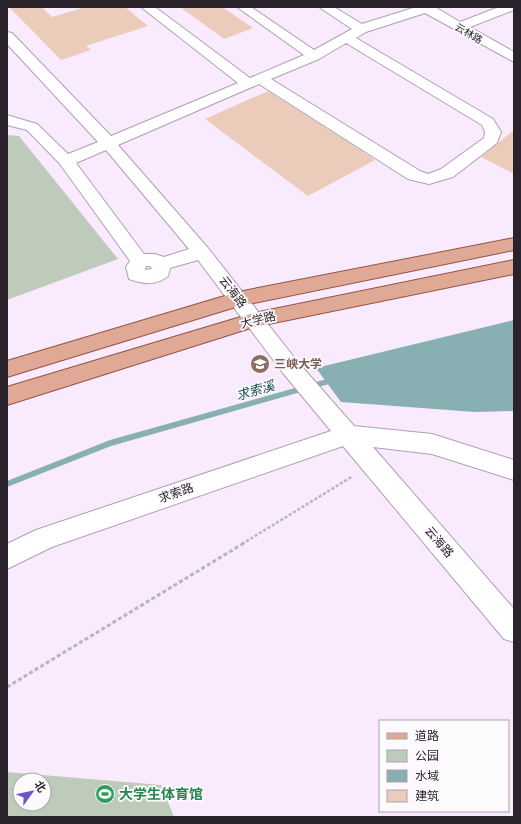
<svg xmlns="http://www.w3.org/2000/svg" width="521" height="824" font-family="Quicksand,'Noto Sans SC',sans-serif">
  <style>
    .built { fill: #f9ebfd; fill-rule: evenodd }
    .green { fill: #becbba; fill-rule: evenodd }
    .water { fill: #88afb1 }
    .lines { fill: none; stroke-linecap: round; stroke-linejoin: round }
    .stream { fill: #88afb1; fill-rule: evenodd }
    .building { fill: #ebccbb }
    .minor-casing { stroke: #af9fb3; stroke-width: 2 }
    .major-casing { stroke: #935443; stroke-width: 2 }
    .path-far1 { stroke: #b9b4ba; stroke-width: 2.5; stroke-dasharray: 3 2; stroke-linecap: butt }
    .path { stroke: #b9b4ba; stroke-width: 3; stroke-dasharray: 4 2.5; stroke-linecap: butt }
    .minor { fill: #fff; fill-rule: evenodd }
    .major { fill: #e0a996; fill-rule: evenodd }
    .labels { text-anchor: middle; stroke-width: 3.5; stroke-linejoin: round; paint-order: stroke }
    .far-street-label { font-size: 10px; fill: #2a232b; stroke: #fdfafe }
    .street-label { font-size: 12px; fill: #2a232b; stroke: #fdfafe }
    .education-label { font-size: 12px; font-weight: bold; fill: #785e54; stroke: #fdfafe; text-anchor: start }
    .water-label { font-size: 13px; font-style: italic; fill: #154e51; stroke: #fdfafe }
    .near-leisure-label { font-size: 14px; font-weight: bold; fill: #27864d; stroke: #fdfafe; text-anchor: start }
  </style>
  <rect width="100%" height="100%" fill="#fdfafe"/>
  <path class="built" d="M7 7H514V817H7ZM380 721H508V811H380ZM20 780H44V804H20Z"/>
  <path class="green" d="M7 135 19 136 118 259 7 300Z
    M7 772 161 785 174 817H7ZM20 780H44V804H20Z"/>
  <path class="water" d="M514 320V411L475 412 341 402 316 368Z"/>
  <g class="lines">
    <path class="stream" d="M334 377 337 380 336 382 111 446 7 487V481L110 440Z"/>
  </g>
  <path class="building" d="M9 7H42L52 17 86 7H125L148 26 86 46 91 50 61 60Z
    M180 7H222L253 28 224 39Z
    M268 91 359 149 375 160 308 196 205 119Z
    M514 130V174L481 157Z"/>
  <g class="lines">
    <defs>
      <path id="minor" d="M141 7H155L250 78 304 55 237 7H251L314 50 352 29 319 7H334L362 24 416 7H435L460 22 499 7H514V10L470 27 514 52V62L425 13 366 32 356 38 493 119 501 132 497 143 453 177 429 184 408 179 259 84 118 145 208 248 297 361 354 426 432 434 514 460V480L432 454 373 447 514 609V642L504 639 343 446 52 547 7 569V544L36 530 331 431 283 373 198 260 170 268 168 276C156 286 143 284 129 279L126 267 130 261 60 164 27 130 7 125V115L37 124 68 154 98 142 7 44V32L12 33 111 136 238 83ZM346 43 482 125 485 132 484 138 441 169 428 174 420 171 271 79 319 59ZM106 150 189 249 164 257 155 254H144L76 163ZM146 266H150L152 269 145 270Z"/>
      <path id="major" d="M514 238V250L239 306 7 377V361L238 292Z
        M514 260V274L254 327 7 405V387L254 313Z"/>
    </defs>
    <use href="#minor" class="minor-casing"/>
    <use href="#major" class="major-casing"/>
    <path class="path-far1" d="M242 544 353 476"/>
    <path class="path" d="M7 687 244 543"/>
    <use href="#minor" class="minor"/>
    <use href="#major" class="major"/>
  </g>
  <defs>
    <symbol id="university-disc" viewBox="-11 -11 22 22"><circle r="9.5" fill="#8d6e63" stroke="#fdfafe"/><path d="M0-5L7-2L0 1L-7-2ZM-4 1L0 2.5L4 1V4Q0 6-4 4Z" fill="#fff"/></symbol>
    <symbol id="stadium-disc" viewBox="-11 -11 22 22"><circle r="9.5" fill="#2e9e5b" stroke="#fdfafe"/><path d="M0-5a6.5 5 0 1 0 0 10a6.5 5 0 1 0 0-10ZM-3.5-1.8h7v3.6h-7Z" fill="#fff"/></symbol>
  </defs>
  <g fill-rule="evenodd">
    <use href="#university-disc" x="249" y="353" width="22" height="22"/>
    <use href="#stadium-disc" x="94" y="783" width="22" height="22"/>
  </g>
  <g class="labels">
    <g class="far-street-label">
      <text transform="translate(469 33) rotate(30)" y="4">云林路</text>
    </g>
    <g class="street-label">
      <text transform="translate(233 292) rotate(52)" y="4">云海路</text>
      <text transform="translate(258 320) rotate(-14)" y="4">大学路</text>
      <text transform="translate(176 493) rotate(-19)" y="4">求索路</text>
      <text transform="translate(439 542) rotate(49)" y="4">云海路</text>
    </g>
    <g class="education-label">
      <text x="274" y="368">三峡大学</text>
    </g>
    <g class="water-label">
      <text transform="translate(255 390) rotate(-16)" y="5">求索溪</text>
    </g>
    <g class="near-leisure-label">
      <text x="119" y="799">大学生体育馆</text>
    </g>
  </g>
  <rect width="521" height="824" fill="none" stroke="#2a232b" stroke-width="16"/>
  <rect x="379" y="720" width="130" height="92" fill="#fdfafe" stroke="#a9a4aa"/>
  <rect x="387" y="733" width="20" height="6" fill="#e0a996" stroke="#a9a4aa"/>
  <text x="415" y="740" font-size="12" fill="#2a232b">道路</text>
  <rect x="387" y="750" width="20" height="12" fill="#becbba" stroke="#a9a4aa"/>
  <text x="415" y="760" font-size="12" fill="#2a232b">公园</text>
  <rect x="387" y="770" width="20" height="12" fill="#88afb1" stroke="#a9a4aa"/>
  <text x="415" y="780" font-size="12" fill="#2a232b">水域</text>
  <rect x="387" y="790" width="20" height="12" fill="#ebccbb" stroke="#a9a4aa"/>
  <text x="415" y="800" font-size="12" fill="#2a232b">建筑</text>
  <g transform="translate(32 792) rotate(57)"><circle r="19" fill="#fdfafe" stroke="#a9a4aa"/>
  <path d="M0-3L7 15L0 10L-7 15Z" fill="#6a53cd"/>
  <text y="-6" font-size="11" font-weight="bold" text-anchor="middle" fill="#2a232b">北</text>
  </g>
</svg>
